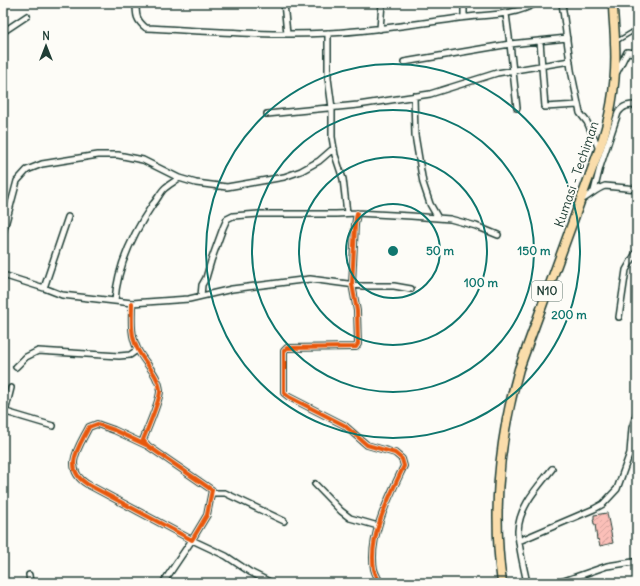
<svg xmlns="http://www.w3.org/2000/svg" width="640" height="586" font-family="Delius,sans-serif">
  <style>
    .building { fill: url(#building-hatch); stroke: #1f3d34 }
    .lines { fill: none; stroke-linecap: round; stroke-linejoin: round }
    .service-casing { stroke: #1f3d34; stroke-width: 5.5 }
    .minor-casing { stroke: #1f3d34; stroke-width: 8 }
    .trunk-casing { stroke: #1f3d34; stroke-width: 11 }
    .service { stroke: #fdfcf7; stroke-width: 2.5 }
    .minor { stroke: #fdfcf7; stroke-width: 5 }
    .trunk { stroke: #faddab; stroke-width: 8 }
    .cycleway-casing { stroke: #fdfcf7; stroke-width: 6 }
    .cycleway { stroke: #e8590c; stroke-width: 4 }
    .ring { fill: none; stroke: #0f766e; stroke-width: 2 }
    .labels { text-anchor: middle; stroke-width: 4; stroke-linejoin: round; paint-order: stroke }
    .shield { fill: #fdfcf7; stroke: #62766e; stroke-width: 1 }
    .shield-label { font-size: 12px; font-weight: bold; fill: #1f3d34 }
    .street-label { font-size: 13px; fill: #1f3d34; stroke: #fdfcf7 }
    .centre { fill: #0f766e; stroke: #fdfcf7; stroke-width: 2 }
    .ring-label { font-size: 12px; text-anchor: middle; font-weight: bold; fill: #0f766e; stroke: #fdfcf7; stroke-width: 4; stroke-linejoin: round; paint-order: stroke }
  </style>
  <defs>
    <pattern id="building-hatch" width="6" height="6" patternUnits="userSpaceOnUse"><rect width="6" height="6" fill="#fbbfb8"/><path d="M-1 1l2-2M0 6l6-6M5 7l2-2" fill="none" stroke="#d7a59f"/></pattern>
  </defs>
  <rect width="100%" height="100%" fill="#fdfcf7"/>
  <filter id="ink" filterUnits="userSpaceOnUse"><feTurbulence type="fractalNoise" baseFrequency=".025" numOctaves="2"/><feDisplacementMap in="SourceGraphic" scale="8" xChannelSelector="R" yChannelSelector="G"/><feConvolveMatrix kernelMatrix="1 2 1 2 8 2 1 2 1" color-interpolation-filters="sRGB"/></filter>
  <g filter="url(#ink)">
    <path class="building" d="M607 513 613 543 600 546 598 539 597 540 595 524H594L593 519H594V515Z"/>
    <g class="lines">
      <defs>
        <path id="service" d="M617 41 637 29"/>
        <path id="minor" d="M136 3C136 15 136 20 146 28 207 31 268 36 329 33 372 31 416 24 459 18 485 14 512 17 536 3
          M284 3 287 34
          M562 3 571 70 580 113 587 122 599 149
          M506 14 510 44 567 38
          M464 17V3
          M380 29 382 3
          M3 32 27 16
          M328 33V78L332 108V137L335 155 343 179 347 213
          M540 41 545 107 578 105
          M404 62 510 44 517 108
          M617 72 627 52 637 53
          M414 96 415 135 423 183 430 204 438 218
          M267 114 358 105 430 94 497 73 570 61
          M594 191 600 167 618 113C623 105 629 105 637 105
          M581 200C589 197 595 189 605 186L637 189
          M357 213 355 225 352 284 357 311 358 344 356 347 287 348 284 351V393L289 397 344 425 367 445 395 453 402 459 404 466 402 470C389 497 368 538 374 569 375 574 378 578 380 583
          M3 233 17 181 27 170 42 164 98 155H118L143 160 179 178
          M3 275 44 288 62 295 132 303 189 299 232 289 310 279 363 286H394L411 289
          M44 288 68 217
          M201 296 202 285 206 278 211 261 223 228 227 219 233 216 259 214H336L357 213 411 216 450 219 476 226 498 235
          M115 301C117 267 134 232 153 204 157 200 160 193 164 189 168 185 174 182 179 178L196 183 227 187 284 177 301 171 319 161 334 148
          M132 303C132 318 130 334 137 348 143 362 159 374 160 391 160 400 147 430 143 440L148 446 212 490 207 515 192 540 87 484C62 468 79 447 89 427L97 424 114 430 148 446
          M619 317 626 270 637 251
          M16 367 26 357 38 351 119 356 130 355 137 350
          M6 412 53 426
          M3 420 11 388
          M315 484 341 511 350 518 378 526
          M212 493H225L284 521
          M519 541 594 509 603 504 617 489 630 453 632 428 637 412
          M29 575 30 583
          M163 583 192 540 226 556 250 572 272 583
          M527 583C524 568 518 545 518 531 519 506 538 487 552 469
          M558 583 607 566 633 562"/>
        <path id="trunk" d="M502 583C492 510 499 439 519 369L599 150C611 116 617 79 615 43 615 30 613 17 613 3"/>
      </defs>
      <use href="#service" class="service-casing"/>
      <use href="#minor" class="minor-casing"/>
      <use href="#trunk" class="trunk-casing"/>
      <use href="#service" class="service"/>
      <use href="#minor" class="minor"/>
      <use href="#trunk" class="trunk"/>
      <defs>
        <path id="cycleway" d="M357 213 355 225 352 284 357 311 358 344 356 347 287 348 284 351V393L289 397 344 425 367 445 395 453 402 459 404 466 402 470C389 497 368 538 374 569 375 574 378 578 380 583
          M132 303C132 318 130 334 137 348 143 362 159 374 160 391 160 400 147 430 143 440L148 446 212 490 207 515 192 540 87 484C62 468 79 447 89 427L97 424 114 430 148 446"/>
      </defs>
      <use href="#cycleway" class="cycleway-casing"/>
      <use href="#cycleway" class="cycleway"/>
    </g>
  </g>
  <g class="ring">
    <circle cx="393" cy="251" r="47"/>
    <circle cx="393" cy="251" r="94"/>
    <circle cx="393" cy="251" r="141"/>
    <circle cx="393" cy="251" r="187"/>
  </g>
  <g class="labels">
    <rect class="shield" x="532" y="281" width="30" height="20" rx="3"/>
    <g class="shield-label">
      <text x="547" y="295">N10</text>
    </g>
    <g class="street-label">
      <text transform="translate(576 174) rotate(-71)" y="5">Kumasi - Techiman</text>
    </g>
  </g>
  <circle cx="393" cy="251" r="6" class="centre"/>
  <g class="ring-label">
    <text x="440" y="255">50 m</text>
    <text x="534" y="255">150 m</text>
    <text x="481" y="287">100 m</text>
    <text x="569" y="319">200 m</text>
  </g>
  <rect width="640" height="586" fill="none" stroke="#fdfcf7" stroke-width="16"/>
  <rect x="8" y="8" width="624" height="570" fill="none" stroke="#1f3d34" stroke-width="1.5" filter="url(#ink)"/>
  <g transform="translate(46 46)" stroke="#fdfcf7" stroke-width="3" paint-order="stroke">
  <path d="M0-3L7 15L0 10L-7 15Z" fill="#1f3d34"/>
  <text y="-6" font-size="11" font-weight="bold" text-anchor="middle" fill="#1f3d34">N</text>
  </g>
</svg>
